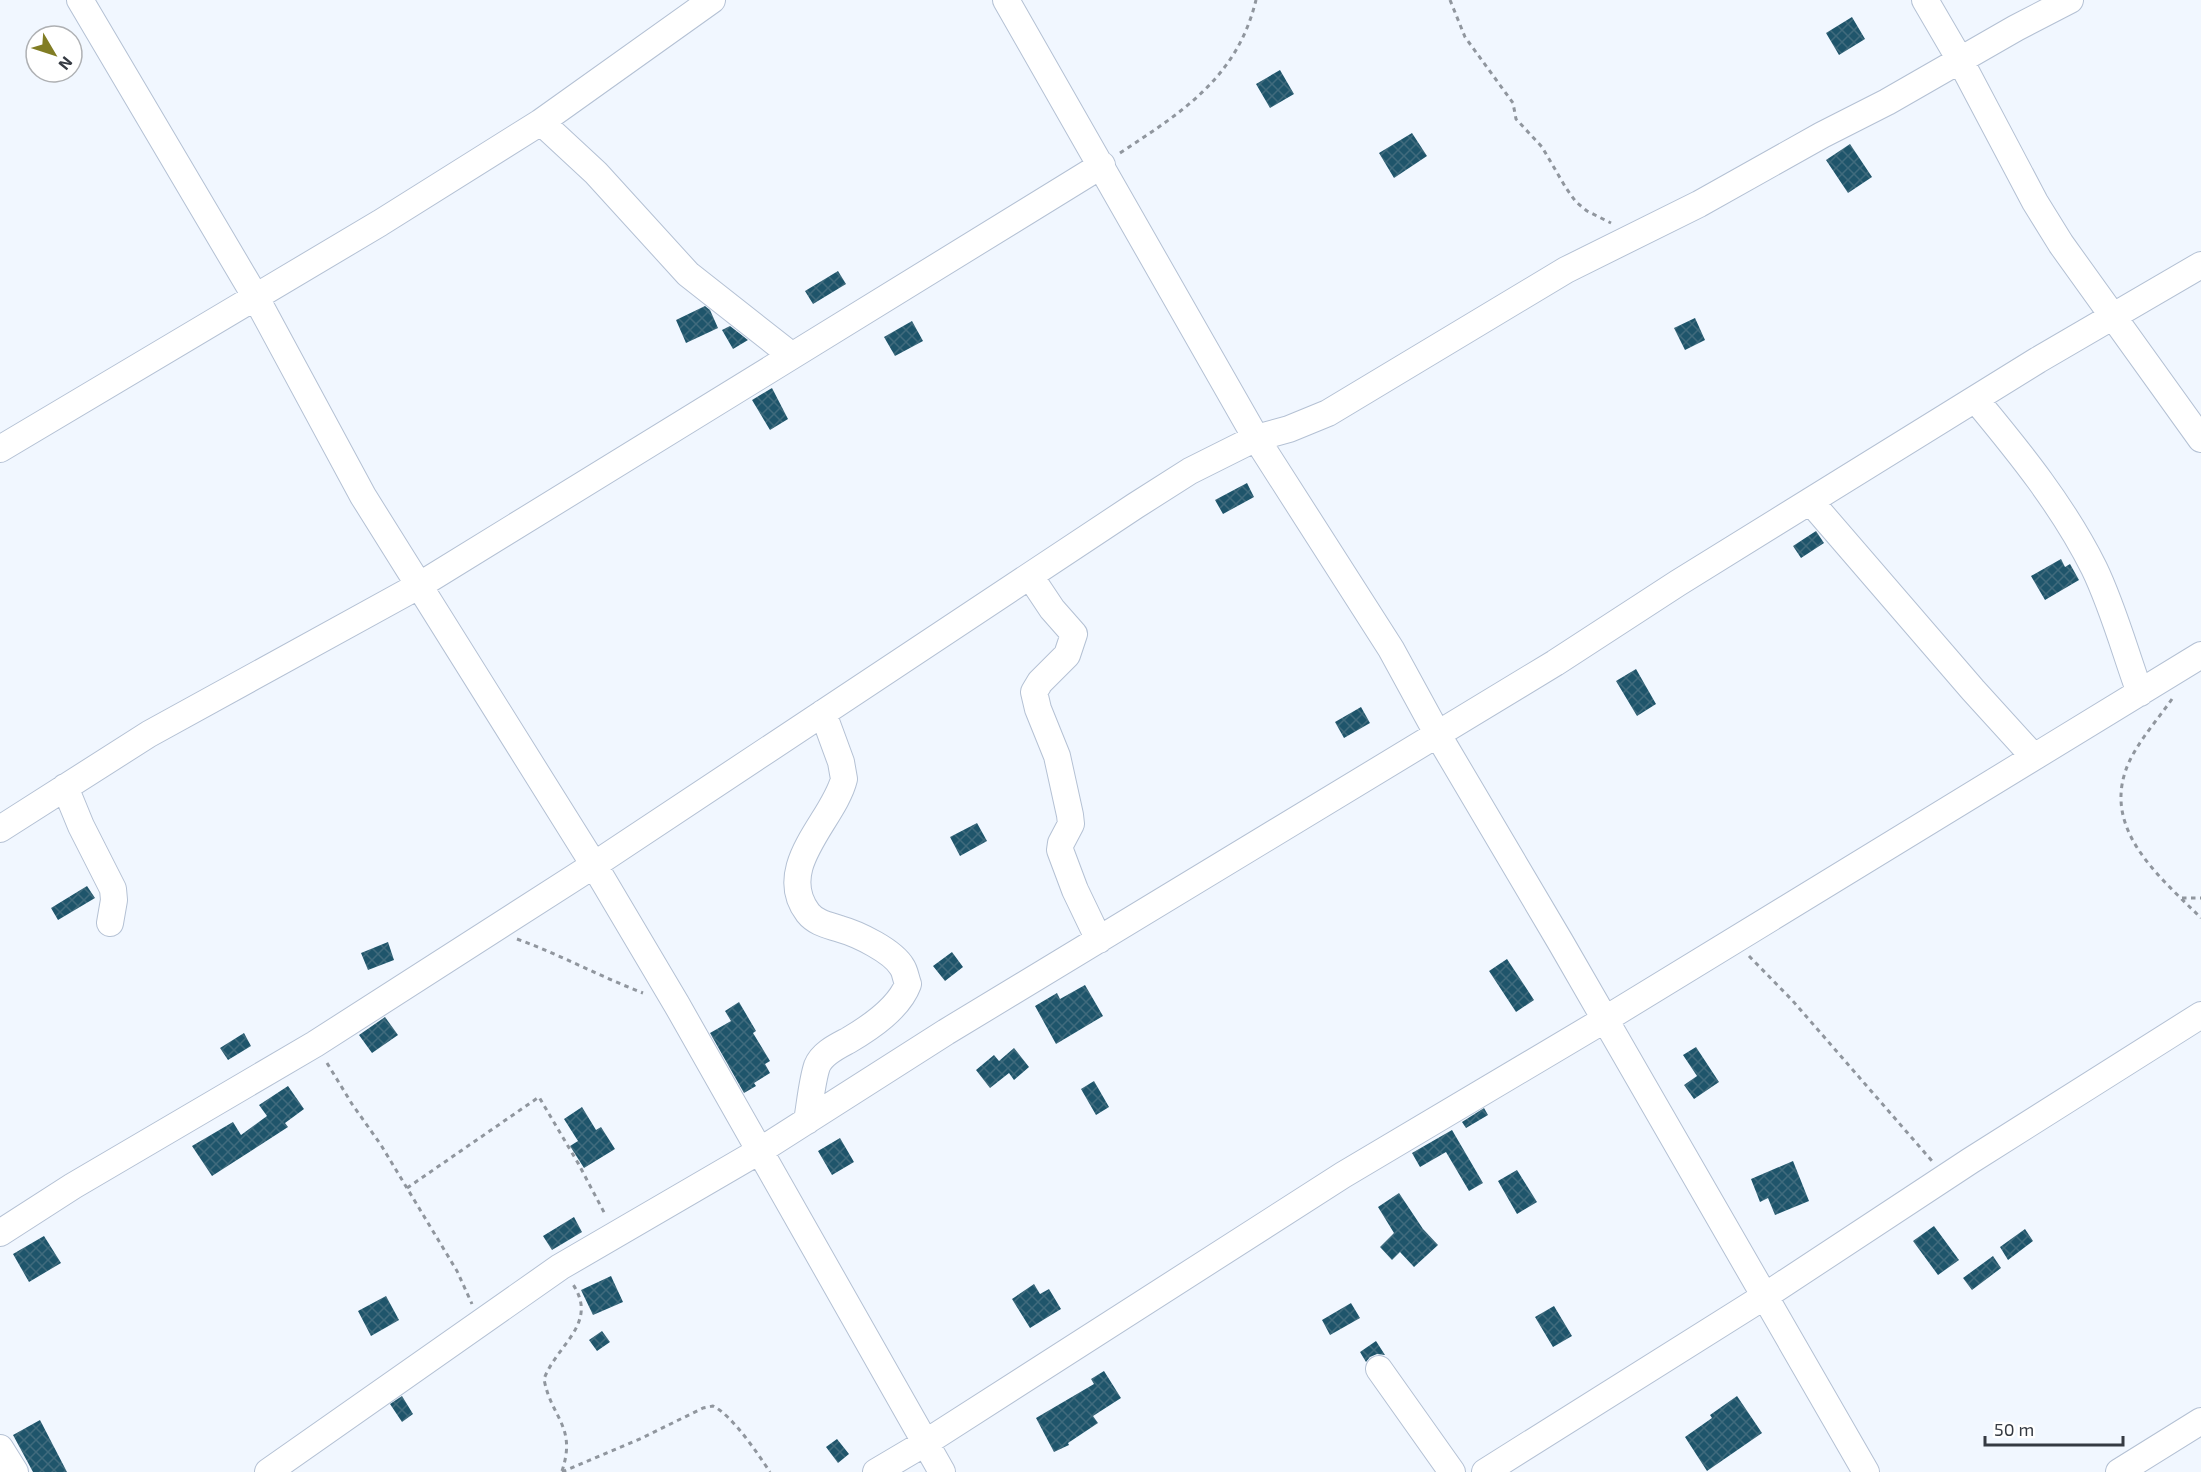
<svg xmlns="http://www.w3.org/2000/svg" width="2201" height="1472" font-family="'Exo 2',sans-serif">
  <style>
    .building { fill: url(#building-cross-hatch) }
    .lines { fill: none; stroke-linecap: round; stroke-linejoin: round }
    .minor-casing { stroke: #b4c1d4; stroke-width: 28 }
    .path { stroke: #90969e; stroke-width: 3; stroke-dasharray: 4.5 4.5; stroke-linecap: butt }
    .minor { stroke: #fff; stroke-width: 26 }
  </style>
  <defs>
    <pattern id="building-cross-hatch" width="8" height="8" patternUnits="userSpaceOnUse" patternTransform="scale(1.5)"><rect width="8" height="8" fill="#1f556b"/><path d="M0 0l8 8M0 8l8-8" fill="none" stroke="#406b7d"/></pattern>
  </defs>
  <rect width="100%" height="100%" fill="#f1f7ff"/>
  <path class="building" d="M1852 17 1865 39 1839 55 1826 33Z
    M1280 70 1294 94 1270 108 1256 84Z
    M1412 133 1427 156 1394 178 1379 153Z
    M1850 144 1872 177 1848 193 1826 160Z
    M838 271 846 284 813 304 805 291Z
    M705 306 710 310 718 328 686 343 676 320Z
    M1695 318 1705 340 1685 350 1674 328Z
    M912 321 923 341 895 356 884 337Z
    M730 326 748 340 733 349 722 330Z
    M772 388 788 419 770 430 752 400Z
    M1247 483 1254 497 1223 514 1215 500Z
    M1816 531 1824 543 1801 558 1793 546Z
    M2061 559 2065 567 2070 564 2079 580 2045 600 2031 576Z
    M1636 669 1656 704 1637 716 1616 681Z
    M1361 707 1370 723 1344 738 1335 722Z
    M977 823 987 841 960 856 950 837Z
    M87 886 95 898 58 920 51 908Z
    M388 942 394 960 368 970 361 953Z
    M952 952 963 967 945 981 933 966Z
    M1507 959 1534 1000 1516 1012 1489 971Z
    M1085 985 1103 1016 1056 1044 1035 1006 1057 993 1060 999Z
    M739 1002 756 1031 753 1033 770 1061 765 1064 770 1073 754 1083 756 1086 744 1093 710 1033 731 1021 725 1011Z
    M385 1017 398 1035 372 1053 359 1035Z
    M244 1033 251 1046 228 1060 220 1048Z
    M1696 1047 1719 1082 1694 1099 1684 1085 1697 1076 1683 1055Z
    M1014 1048 1029 1067 1014 1080 1009 1073 990 1088 976 1070 994 1055 999 1061Z
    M1094 1081 1109 1107 1096 1115 1081 1089Z
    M288 1086 304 1109 285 1123 288 1127 212 1176 192 1146 233 1122 241 1135 267 1116 259 1105Z
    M582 1107 596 1130 601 1127 615 1149 584 1168 570 1146 578 1141 564 1119Z
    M1484 1108 1488 1115 1466 1128 1462 1122Z
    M1452 1130 1483 1183 1469 1191 1446 1152 1420 1167 1412 1153Z
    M840 1138 854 1162 832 1175 818 1151Z
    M1793 1161 1809 1201 1775 1215 1768 1198 1760 1202 1751 1179Z
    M1517 1170 1537 1202 1517 1214 1498 1181Z
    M1399 1193 1423 1229 1438 1245 1414 1267 1400 1252 1392 1260 1380 1247 1394 1233 1378 1207Z
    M574 1217 582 1232 552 1250 543 1236Z
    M1934 1226 1959 1260 1938 1275 1913 1241Z
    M2025 1229 2033 1241 2008 1260 2000 1247Z
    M44 1236 61 1263 29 1282 13 1254Z
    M1993 1256 2001 1268 1972 1290 1963 1278Z
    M611 1276 623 1302 593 1315 581 1290Z
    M1034 1284 1040 1294 1049 1289 1061 1309 1030 1328 1012 1299Z
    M386 1296 399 1320 371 1336 358 1311Z
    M1351 1303 1360 1318 1330 1335 1322 1320Z
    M1554 1306 1572 1336 1553 1347 1535 1317Z
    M602 1331 610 1342 597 1351 589 1340Z
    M1376 1341 1385 1355 1377 1354 1370 1357 1366 1362 1360 1352Z
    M1104 1371 1121 1398 1093 1416 1098 1423 1068 1443 1069 1445 1054 1452 1036 1418 1094 1384 1091 1379Z
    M402 1396 413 1414 402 1422 390 1404Z
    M1737 1396 1762 1433 1707 1471 1685 1437 1712 1418 1710 1415Z
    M40 1420 67 1472H33L13 1435Z
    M837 1439 849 1454 838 1463 826 1447Z"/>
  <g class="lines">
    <defs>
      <path id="minor" d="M80 0 255 296 363 496 594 865 677 1005 942 1472
        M1006 0 1256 438 1391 649 1438 735 1561 943 1866 1472
        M1925 0 1960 60 2035 202 2061 244 2201 439
        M541 122 596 173 688 274 791 355
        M1976 400C2020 453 2063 506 2094 568 2113 607 2125 652 2140 693
        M0 449 380 223 541 122 712 0
        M1810 501 1973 690 2034 757
        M1030 576 1052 609 1074 634 1067 655 1040 682 1034 692 1038 709 1057 756 1070 815 1071 824 1061 843 1060 850 1075 890 1099 940
        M65 787 81 826 113 889 114 900 110 923
        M0 829 149 734 420 585 1102 165
        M807 1121C810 1104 812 1081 817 1066 822 1053 838 1046 849 1040 871 1027 899 1008 908 984 906 979 905 971 902 967 893 951 858 934 840 929 828 925 816 923 808 913 773 867 834 820 844 779L841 762 823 713
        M0 1233 73 1186 315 1044 594 865 1135 506 1190 471 1256 438 1289 429 1328 413 1566 270 1699 204 1822 135 1887 102 2016 28 2070 0
        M1379 1369 1452 1472
        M0 1448 15 1472
        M268 1472 560 1267 761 1150 946 1032 1555 663 1678 583 2038 360 2201 265
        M876 1472 925 1443 1343 1175 1604 1020 2201 655
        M1485 1472 1765 1296 1970 1161 2201 1015
        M2119 1472 2201 1421"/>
    </defs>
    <use href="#minor" class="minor-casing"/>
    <path class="path" d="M1450 0 1465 37 1513 103 1516 119 1542 147 1566 188 1576 202 1587 211 1611 223
      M1120 153C1182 112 1237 78 1256 0
      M2172 699C2158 719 2141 738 2130 760 2098 827 2158 875 2201 918
      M2182 898H2201
      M517 939C561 955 601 977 643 993
      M1749 956 1792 1000 1932 1161
      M327 1063 352 1104 381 1145 457 1271 472 1304
      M407 1188 539 1097 578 1163 606 1216
      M562 1471C577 1426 551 1418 544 1379 557 1344 600 1323 572 1283
      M562 1472 642 1438 703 1408 713 1406C732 1415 758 1454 770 1472"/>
    <use href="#minor" class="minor"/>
  </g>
  <g transform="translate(54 54) rotate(129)"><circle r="28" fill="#ffffff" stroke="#aeb0b3" stroke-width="1.5"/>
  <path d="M0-4.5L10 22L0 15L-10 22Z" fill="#817d24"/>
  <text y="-9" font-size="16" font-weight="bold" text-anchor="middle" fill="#353a42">N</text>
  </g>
  <path d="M1985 1436v9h138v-9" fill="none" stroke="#353a42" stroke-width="3"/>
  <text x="1994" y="1436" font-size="18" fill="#353a42" stroke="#ffffff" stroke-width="4.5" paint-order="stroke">50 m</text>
</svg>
